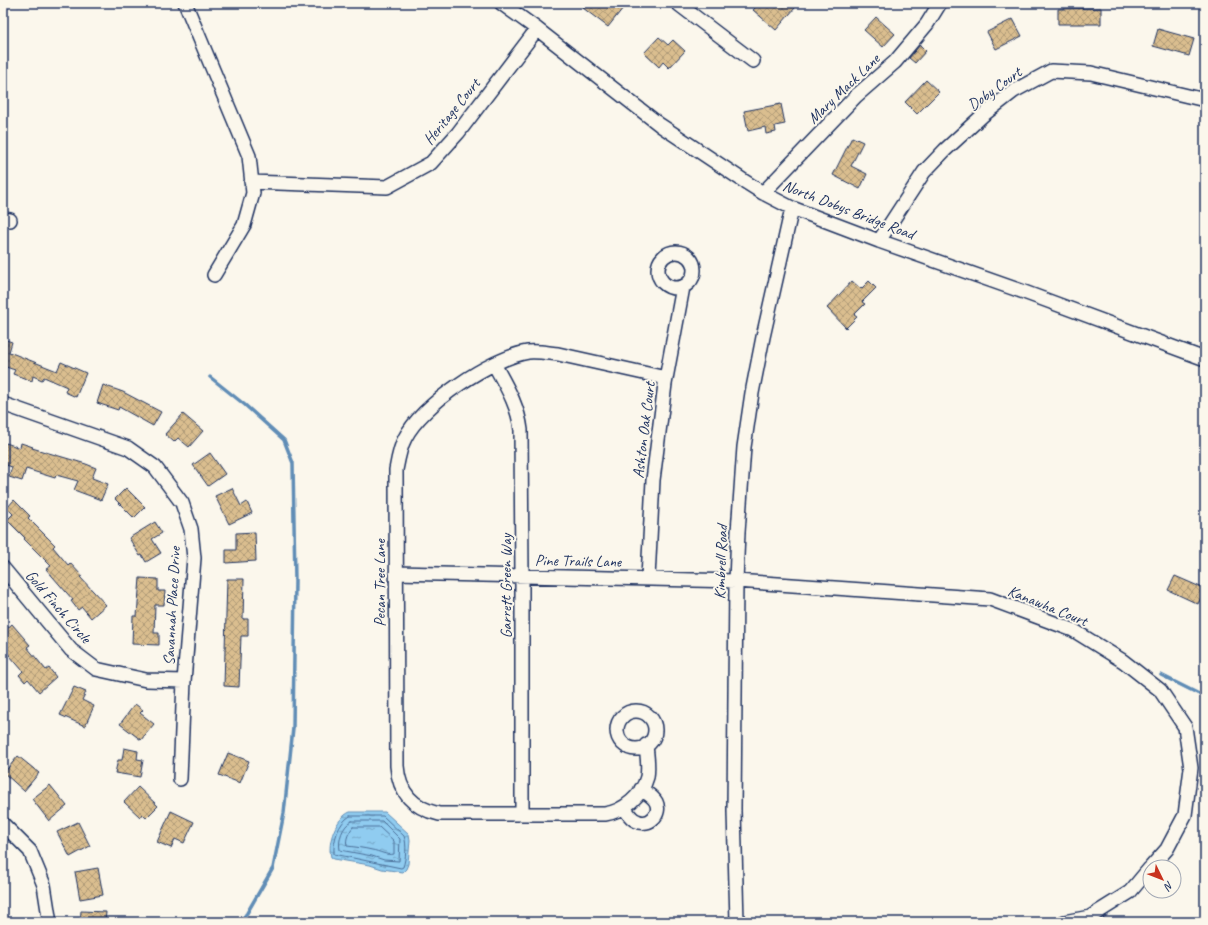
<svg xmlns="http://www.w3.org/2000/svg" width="1208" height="925" font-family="Caveat,sans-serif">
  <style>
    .water { fill: url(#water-ripples); stroke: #618db6 }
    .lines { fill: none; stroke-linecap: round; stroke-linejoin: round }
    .shore { stroke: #4a6e98; stroke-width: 1 }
    .stream { stroke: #618db6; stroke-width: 3.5 }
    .building { fill: url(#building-cross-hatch); stroke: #1b2f5e }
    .minor-casing { stroke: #1b2f5e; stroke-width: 16 }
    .minor { stroke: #fbf7ec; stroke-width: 13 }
    .labels { text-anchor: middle; stroke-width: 4; stroke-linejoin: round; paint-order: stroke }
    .street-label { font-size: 16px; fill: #1b2f5e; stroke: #fbf7ec }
  </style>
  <defs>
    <pattern id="water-ripples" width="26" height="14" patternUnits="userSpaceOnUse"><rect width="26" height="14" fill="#90ccf0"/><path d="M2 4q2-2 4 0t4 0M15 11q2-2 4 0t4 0" fill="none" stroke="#75a6c6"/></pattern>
    <pattern id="building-cross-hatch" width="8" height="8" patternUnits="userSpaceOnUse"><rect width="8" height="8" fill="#dabe8f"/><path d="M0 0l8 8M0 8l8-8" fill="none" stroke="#b09b78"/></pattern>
  </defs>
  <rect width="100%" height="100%" fill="#fbf7ec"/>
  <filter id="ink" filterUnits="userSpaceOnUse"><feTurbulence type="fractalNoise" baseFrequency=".025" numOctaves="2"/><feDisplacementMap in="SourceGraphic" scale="8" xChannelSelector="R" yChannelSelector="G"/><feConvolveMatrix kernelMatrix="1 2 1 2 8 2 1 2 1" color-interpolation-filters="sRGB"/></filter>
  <g filter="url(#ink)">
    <path class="water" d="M350 812H385L409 834 410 840 408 864 406 869 403 872 382 869 370 865 334 859 331 857C327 842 336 818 350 812Z"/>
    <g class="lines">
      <path class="shore" d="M350 816H383L404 836C407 844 406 859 403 867L401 868 334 854C333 841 338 823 350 816Z
        M352 821H382L400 839 399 861 384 860 372 856 340 850C338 840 342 826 352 821Z
        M353 827H379L394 841V854C387 856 379 851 372 850 364 848 355 847 347 846 345 839 349 832 353 827Z"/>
      <path class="stream" d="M210 377 245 405 284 440 293 463 295 581 293 728 284 813 273 868 247 913 240 922
        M1161 675 1201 695 1205 698"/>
    </g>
    <path class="building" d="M587 3H627L608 27 583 8Z
      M760 3H789L795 8 776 30 753 10Z
      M1101 8V24H1058V9Z
      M876 17 895 34 883 47 864 30Z
      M1013 19 1022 36 996 49 987 32Z
      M1158 29 1194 39 1189 56 1153 46Z
      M659 37 668 45 673 40 685 51 669 68 663 62 659 67 644 53Z
      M920 45 926 51 915 63 909 58Z
      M926 80 939 92 917 114 905 102Z
      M781 104 785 124 775 126 776 132 766 134 765 127 748 131 744 111Z
      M852 137 863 142 851 166 867 174 860 189 833 175Z
      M852 281 861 289 869 281 876 288 862 302 865 304 854 315 857 317 846 328 827 308Z
      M3 339 12 342 9 352 57 371 61 362 86 373 76 397 65 392 67 387 44 377 42 380 33 376 32 381 13 374 15 370 3 366Z
      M103 385 123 392 161 412 153 426 119 407 118 410 97 403Z
      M183 414 203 431 189 447 178 438 174 442 165 434Z
      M6 443 20 448 21 443 33 447 32 448 86 464 96 468 92 478 108 484 101 500 74 490 78 481 56 475 55 478 26 469 22 481 9 477 12 467 3 464V451Z
      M210 453 225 474 208 486 193 465Z
      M126 488 145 507 134 518 115 499Z
      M232 488 241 506 247 502 252 513 229 524 215 496Z
      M14 500 30 516 28 518 55 545 53 547 68 565 70 563 82 576 80 577 106 605 91 618 82 607 78 610 71 601 73 600 46 569 51 566 24 539 25 538 7 520 13 514 7 508Z
      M155 522 162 533 152 539 161 553 146 562 142 555 140 556 129 538Z
      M255 532 256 561 226 563V550H236V533Z
      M1175 576 1205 589V600L1201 598 1198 604 1168 590Z
      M140 578 158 579V591H165L164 605H155L154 633H159V645L132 644 133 616H137Z
      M227 579H244L243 619H248V636H241L239 687 224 686Z
      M12 624 30 645 27 647 46 670 49 668 56 677 39 692 28 679 25 682 19 675 23 671 3 648V632Z
      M74 687 86 692 82 700 94 706 85 726 60 715Z
      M135 704 143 710 140 713 154 724 141 740 120 724Z
      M124 748 138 751 137 759 143 760 140 777 115 773 118 760H122Z
      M228 753 249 761 240 783 219 775Z
      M18 756 39 773 24 791 4 773Z
      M50 785 67 806 49 821 32 799Z
      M138 787 158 806 146 818 142 814 140 817 124 802Z
      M171 811 194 822 184 843 175 839 171 848 157 842Z
      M78 822 90 846 70 857 57 832Z
      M98 868 103 895 80 899 75 872Z
      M81 911 106 912 105 922H80Z"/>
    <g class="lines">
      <defs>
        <path id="minor" d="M185 3 249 156 253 193 244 225 214 275
          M501 3 537 29 660 125 744 181 763 193 792 208 879 241 1024 292 1205 359
          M677 3 753 61
          M251 182 387 187 431 163 458 133 537 29
          M763 193 856 96 895 62 927 24 940 3
          M3 219 10 220
          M879 241 924 172 945 150 982 116 1014 91 1051 71 1091 73 1205 100
          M658 270a18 18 0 1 1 36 0a18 18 0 1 1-36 0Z
          M494 364C506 386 518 405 521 430L522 576V814
          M3 404 128 448 155 467 182 503 191 529 194 558 184 681 180 779
          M3 568 71 650 96 669 146 680 184 681
          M396 573 736 581 990 599 1073 630 1123 661 1160 690 1185 727 1191 768 1185 815 1167 849 1151 867
          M648 578 653 480 665 384 683 287
          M617 730a19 19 0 1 1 38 0a19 19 0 1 1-38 0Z
          M646 745C647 756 649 766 647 777 642 796 624 811 605 814H439C413 808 399 793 397 766L396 470C398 459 400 447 405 438 422 404 491 358 528 352 538 351 548 353 558 354L666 378
          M624 807C627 812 631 819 637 821 649 827 662 814 656 802 653 796 646 793 641 789
          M3 824 30 851 44 885 49 917 48 922
          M737 922 734 811 736 581 738 532 744 447 752 393 763 337 792 208
          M1064 922 1090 917 1130 892 1150 868"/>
      </defs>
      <use href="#minor" class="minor-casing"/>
      <use href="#minor" class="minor"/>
    </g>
  </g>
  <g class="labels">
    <g class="street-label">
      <text transform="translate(843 88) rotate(-44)" y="6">Mary Mack Lane</text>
      <text transform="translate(994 88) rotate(-36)" y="6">Doby Court</text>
      <text transform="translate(451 111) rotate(-51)" y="6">Heritage Court</text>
      <text transform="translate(849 209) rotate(21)" y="6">North Dobys Bridge Road</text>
      <text transform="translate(643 430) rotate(-83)" y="6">Ashton Oak Court</text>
      <text transform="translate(578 560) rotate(1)" y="6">Pine Trails Lane</text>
      <text transform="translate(720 562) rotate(-88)" y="6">Kimbrell Road</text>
      <text transform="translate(379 583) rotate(-90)" y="6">Pecan Tree Lane</text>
      <text transform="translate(505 586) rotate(-90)" y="6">Garrett Green Way</text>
      <text transform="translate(1048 605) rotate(22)" y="6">Kanawha Court</text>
      <text transform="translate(59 606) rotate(49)" y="6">Gold Finch Circle</text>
      <text transform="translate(171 606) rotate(-87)" y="6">Savannah Place Drive</text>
    </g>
  </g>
  <rect width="1208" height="925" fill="none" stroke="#fbf7ec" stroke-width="16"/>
  <rect x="8" y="8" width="1192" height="909" fill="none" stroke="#1b2f5e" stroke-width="1.5" filter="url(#ink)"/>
  <g transform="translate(1162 879) rotate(133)"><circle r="19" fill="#fbf7ec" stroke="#a1a7b3"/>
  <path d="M0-3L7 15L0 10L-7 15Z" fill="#c8321e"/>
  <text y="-6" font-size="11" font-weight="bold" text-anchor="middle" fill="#1b2f5e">N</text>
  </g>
</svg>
